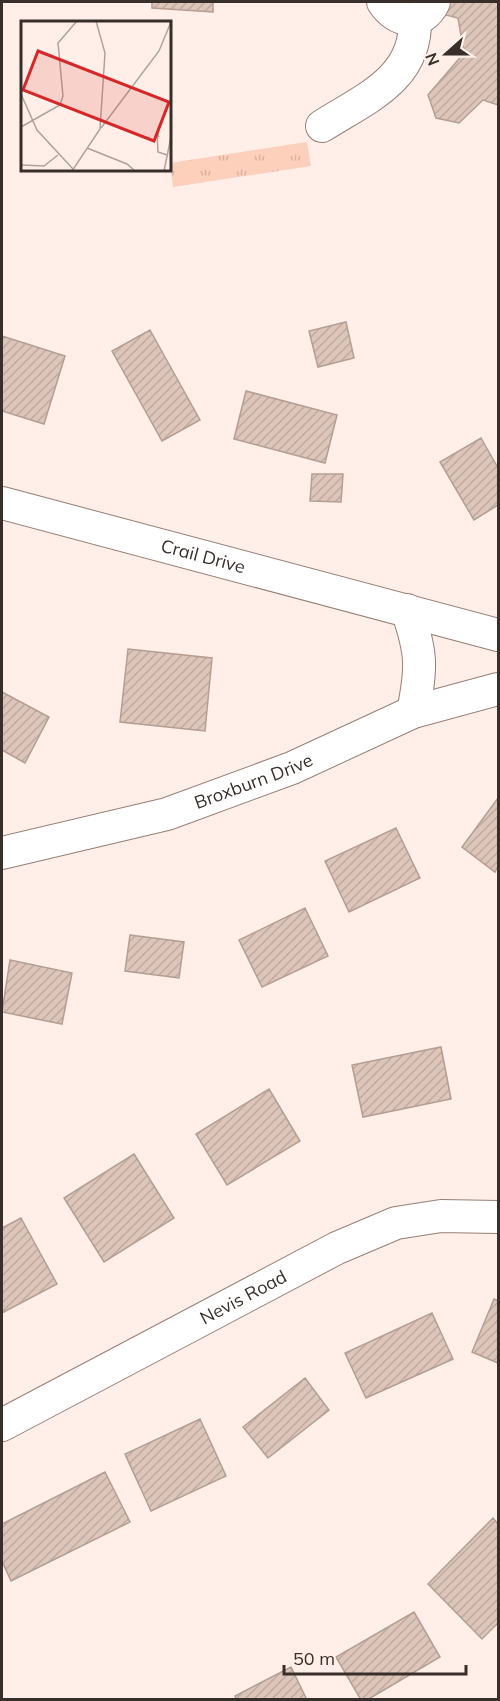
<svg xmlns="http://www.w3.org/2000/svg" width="500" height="1701" font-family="Mulish,sans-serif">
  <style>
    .grass { fill: url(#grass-tufts) }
    .building { fill: url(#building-hatch); stroke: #b59d92; stroke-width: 1.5 }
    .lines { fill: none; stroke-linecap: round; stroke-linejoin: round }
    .minor-casing { stroke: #967f75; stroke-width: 34 }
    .minor { stroke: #fff; stroke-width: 32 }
    .labels { text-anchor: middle; stroke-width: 4.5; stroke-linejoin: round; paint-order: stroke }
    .street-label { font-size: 18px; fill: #382f2a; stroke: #ffefe8 }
    .inset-road { fill: none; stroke: #afa29c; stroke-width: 1.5 }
    .view { fill: #d62828; fill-opacity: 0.15; stroke: #d62828; stroke-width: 3 }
    .inset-edge { fill: none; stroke: #382f2a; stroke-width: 3 }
  </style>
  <defs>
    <pattern id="grass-tufts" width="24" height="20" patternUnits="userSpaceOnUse" patternTransform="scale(1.5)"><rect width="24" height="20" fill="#fdd0bc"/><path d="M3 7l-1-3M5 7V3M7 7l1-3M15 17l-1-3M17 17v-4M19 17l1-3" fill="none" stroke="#dab3a2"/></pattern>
    <pattern id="building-hatch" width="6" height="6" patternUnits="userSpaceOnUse" patternTransform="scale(1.5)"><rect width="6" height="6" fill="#dec5ba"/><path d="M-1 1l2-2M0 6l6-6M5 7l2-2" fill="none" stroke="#bfaaa0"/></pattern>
  </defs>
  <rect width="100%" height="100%" fill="#ffefe8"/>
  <path class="grass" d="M307 142 311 166 173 187 170 163Z"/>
  <path class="building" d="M152 2H213V12L152 8Z
    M439 2H498V105L483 100 459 123 436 118 428 95 464 53 458 18 438 13Z
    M346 322 354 358 318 367 309 331Z
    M150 330 200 420 162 441 112 351Z
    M2 336 65 356 44 424 2 411Z
    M246 391 337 415 325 463 234 439Z
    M481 438 498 468V505L474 520 440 462Z
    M312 474H343L341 502 310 501Z
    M128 649 212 658 205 731 120 722Z
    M2 692 49 717 25 763 2 750Z
    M498 798V866L495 872 462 847Z
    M396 828 420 878 349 912 325 861Z
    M305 908 328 956 262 987 239 940Z
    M130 935 184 942 179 978 125 971Z
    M10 960 72 973 62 1024 2 1012Z
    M441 1047 451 1099 363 1117 352 1065Z
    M269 1089 300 1141 227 1185 196 1134Z
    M134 1154 174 1218 104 1262 64 1198Z
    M21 1218 57 1284 2 1313V1228Z
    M494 1299 498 1301V1363L472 1352Z
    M432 1313 453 1359 366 1398 345 1353Z
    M305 1378 329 1410 268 1458 243 1427Z
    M200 1419 226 1476 151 1511 125 1454Z
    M105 1472 130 1522 11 1581 2 1561V1524Z
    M493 1518 498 1524V1623L482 1639 428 1584Z
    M414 1612 440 1657 367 1700H361L336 1657Z
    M291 1667 307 1700H237L235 1696Z"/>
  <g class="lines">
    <defs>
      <g id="minor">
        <path d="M383 2C396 22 422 28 434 2"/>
        <path d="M322 126C366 98 417 79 415 19"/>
        <path id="s1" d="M2 503 498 635"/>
        <path d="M407 610C422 653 422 668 413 712"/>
        <path id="s2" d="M2 853 167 814 292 768 413 712 498 689"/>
        <path id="s3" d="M2 1425 337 1248 396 1223 441 1216 498 1217"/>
      </g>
    </defs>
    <use href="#minor" class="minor-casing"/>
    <use href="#minor" class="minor"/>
  </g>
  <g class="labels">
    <g class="street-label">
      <text dy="6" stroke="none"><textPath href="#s1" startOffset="208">Crail Drive</textPath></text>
      <text dy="6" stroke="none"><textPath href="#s2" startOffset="262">Broxburn Drive</textPath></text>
      <text dy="6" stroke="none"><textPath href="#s3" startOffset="273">Nevis Road</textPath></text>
    </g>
  </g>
  <g transform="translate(21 21)">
    <rect width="150" height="150" fill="#ffefe8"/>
    <path class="inset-road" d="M0 73 16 109 52 148M0 106 39 84 42 75 37 22 56 0M80 107 138 30 150 1M138 116 136 111 137 131 146 134M66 127 106 143 114 150M0 144 23 145 37 134M51 150 79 108 84 32 75 0M143 150 150 116"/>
    <path class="view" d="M17 30 148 81 133 120 2 69Z"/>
    <rect width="150" height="150" class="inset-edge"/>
  </g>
  <rect width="500" height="1701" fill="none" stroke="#382f2a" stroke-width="6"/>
  <g transform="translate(446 54) rotate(249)" stroke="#ffefe8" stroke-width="4.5" paint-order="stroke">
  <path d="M0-4.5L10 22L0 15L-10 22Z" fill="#382f2a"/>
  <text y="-9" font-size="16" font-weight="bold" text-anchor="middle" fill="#382f2a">N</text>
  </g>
  <path d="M284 1665v9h182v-9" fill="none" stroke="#382f2a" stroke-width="3"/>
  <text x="293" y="1665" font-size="18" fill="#382f2a" stroke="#ffefe8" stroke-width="4.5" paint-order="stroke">50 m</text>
</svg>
